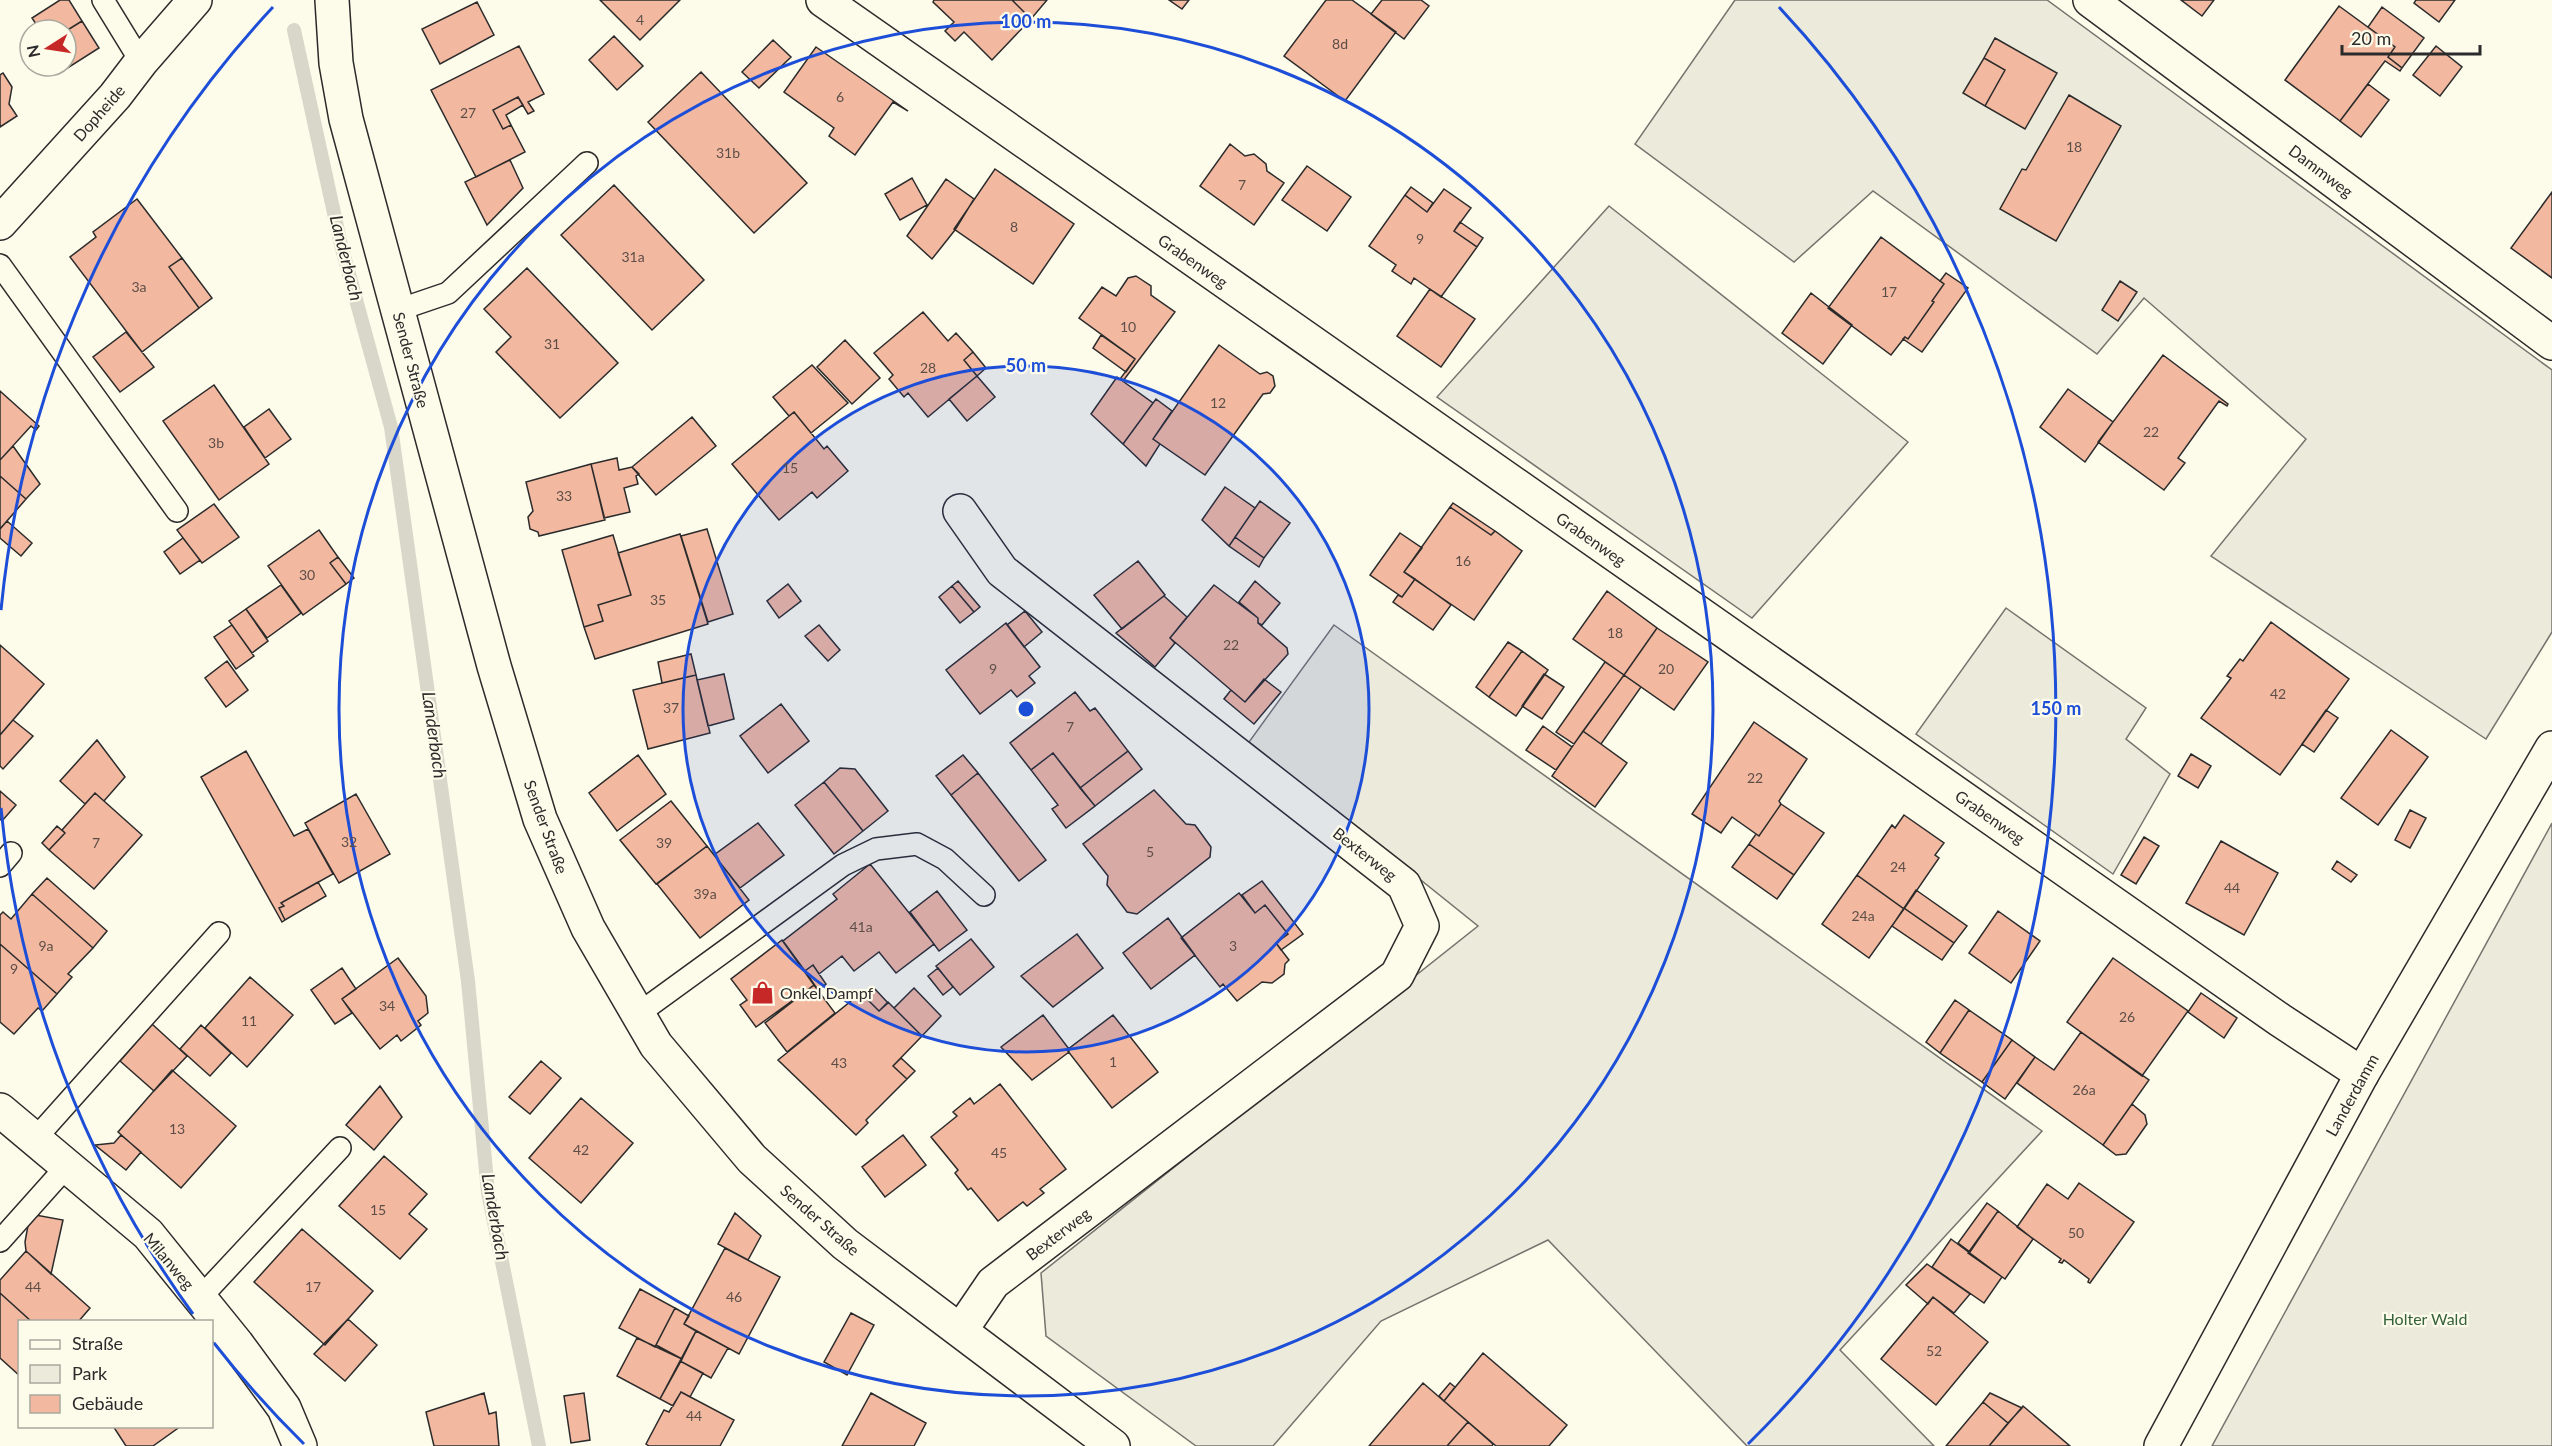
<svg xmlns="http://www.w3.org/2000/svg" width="2552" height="1446" font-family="Lato,sans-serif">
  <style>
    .green { fill: #ecebdb; stroke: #74746e; stroke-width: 1.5 }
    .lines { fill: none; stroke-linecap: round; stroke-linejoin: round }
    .stream { stroke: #d8d7c9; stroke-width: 14 }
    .building { fill: #f2b8a0; stroke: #2b2b2b; stroke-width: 1.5 }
    .service-casing { stroke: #2b2b2b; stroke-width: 24 }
    .minor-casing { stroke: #2b2b2b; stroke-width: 36 }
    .tertiary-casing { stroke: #2b2b2b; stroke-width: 36 }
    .secondary-casing { stroke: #2b2b2b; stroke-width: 36 }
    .service { stroke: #fdfbea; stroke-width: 21 }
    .minor { stroke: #fdfbea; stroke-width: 33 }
    .tertiary { stroke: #fdfbea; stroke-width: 33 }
    .secondary { stroke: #fdfbea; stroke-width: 33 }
    .ring { fill: none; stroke: #1d4ed8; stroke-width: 3 }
    .labels { text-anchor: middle; stroke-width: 4.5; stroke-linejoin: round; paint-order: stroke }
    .number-label { font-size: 14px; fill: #5d4e48 }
    .street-label { font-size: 16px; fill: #2b2b2b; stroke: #fdfbea }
    .poi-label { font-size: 16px; fill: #2b2b2b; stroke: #fdfbea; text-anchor: start }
    .park-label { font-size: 16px; fill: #34623c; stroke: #fdfbea }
    .water-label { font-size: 18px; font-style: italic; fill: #2b2b2b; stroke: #fdfbea }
    .centre { fill: #1d4ed8; stroke: #fdfbea; stroke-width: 3 }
    .ring-label { font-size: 18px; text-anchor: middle; font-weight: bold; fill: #1d4ed8; stroke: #fdfbea; stroke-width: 4.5; stroke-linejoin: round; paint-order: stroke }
  </style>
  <rect width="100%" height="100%" fill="#fdfbea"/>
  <path class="green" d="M1735 0H2047L2552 370V632L2486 739 2211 556 2306 439 2144 298 2097 354 1873 191 1794 262 1635 144Z
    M1609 206 1908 442 1752 618 1437 397Z
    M2006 608 2146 708 2126 739 2170 774 2113 874 1916 734Z
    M1334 625 2042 1131 1840 1350 1934 1446H1747L1548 1240 1381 1321 1273 1446H1196L1046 1336 1041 1273 1478 926 1249 742Z
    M2552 823V1446H2212Z"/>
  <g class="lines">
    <path class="stream" d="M294 30 341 245 391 427 468 981 488 1192 539 1446"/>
  </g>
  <path class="building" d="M60 0H69L82 21 66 31 40 30 32 18Z
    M600 0H680L640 40Z
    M934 0H1012L1031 19 992 60 964 32 955 41 945 31 954 22 933 2Z
    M1012 0H1047L1031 19Z
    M1169 0H1189L1182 9Z
    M1326 0H1352L1396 32 1345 101 1284 56Z
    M1382 0H1421L1429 6 1404 39 1371 14Z
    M2181 0H2214L2202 16Z
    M2416 0H2455L2439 22 2414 3Z
    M477 2 494 35 440 64 422 29Z
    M2339 6 2395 47 2388 57 2402 68 2400 71 2385 61 2340 121 2285 80Z
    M2382 7 2424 38 2402 68 2388 57 2395 47 2368 27Z
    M82 21 99 48 66 69 64 66H66V31Z
    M614 36 643 66 617 90 589 60Z
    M1995 38 2057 73 2025 129 1985 106 2005 70 1984 58Z
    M773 40 791 57 759 88 742 72Z
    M519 46 544 94 528 102 534 111 528 114 518 97 493 110 503 129 511 125 525 152 476 177 431 90Z
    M2436 46 2462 67 2440 96 2413 75Z
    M816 47 908 111 893 102 855 155 829 136 834 128 784 92Z
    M1984 58 2005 70 1985 106 1963 93Z
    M701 72 807 183 754 233 648 122Z
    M3 73 12 87 9 104 17 116 0 127V75Z
    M2368 84 2389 100 2361 137 2340 121Z
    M2069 95 2121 126 2056 241 2000 209 2022 169 2026 170Z
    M518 97 523 105 506 115 511 125 503 129 493 110Z
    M1230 144 1245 156 1254 154 1266 164 1267 171 1284 183 1254 225 1200 186Z
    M510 160 523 188 487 225 465 182Z
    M1307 166 1351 197 1327 231 1282 200Z
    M995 169 1074 224 1033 284 954 229Z
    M912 178 927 205 900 220 885 194Z
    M946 179 974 199 955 230 932 259 907 236Z
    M614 185 704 280 652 330 561 235Z
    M1411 187 1433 203 1427 212 1405 195Z
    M1444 189 1471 208 1454 231 1477 247 1441 297 1414 278 1411 284 1392 271 1396 265 1369 246 1405 195 1427 212Z
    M2552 192V278L2511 248Z
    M137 199 182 258 169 267 199 308 142 352 70 257 96 237 93 232Z
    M1460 222 1483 238 1477 247 1454 231Z
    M1881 237 1944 284 1932 301 1934 302 1908 339 1905 337 1891 355 1828 308Z
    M182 258 212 298 199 308 169 267Z
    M527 268 618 363 560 418 496 352 511 337 484 309Z
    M1946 273 1968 288 1922 352 1903 339 1905 337 1908 339 1934 302 1932 301 1944 284 1940 281Z
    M1136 276 1151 286V295L1175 312 1123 381 1120 379 1135 359 1079 318 1102 287 1116 296 1128 278Z
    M2120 281 2137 292 2118 321 2102 310Z
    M1430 289 1475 319 1441 367 1397 336Z
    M1811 293 1852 325 1823 364 1782 333Z
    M923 312 948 341 956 333 973 352 964 360 977 376 928 417 908 393 904 397 889 379 893 375 874 353Z
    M126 332 154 367 120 392 93 357Z
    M1101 335 1135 359 1126 372 1093 348Z
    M845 340 880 378 852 404 817 367Z
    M1219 345 1260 374 1267 372 1273 376 1275 386 1270 393 1263 394 1205 475 1153 439Z
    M973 352 986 368 977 376 964 360Z
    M2163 355 2228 404 2227 406 2219 401 2178 458 2185 463 2164 490 2098 442Z
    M812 365 848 403 811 433 794 412 789 416 773 397Z
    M977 376 995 397 967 421 949 399Z
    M1117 377 1153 403 1123 444 1091 414Z
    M214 385 269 464 219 500 163 421Z
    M2068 389 2113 422 2085 462 2040 427Z
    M0 391 39 426 36 430 31 426 0 460Z
    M1156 399 1172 411 1153 439 1160 444 1146 466 1123 444Z
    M269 409 291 439 265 458 244 427Z
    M794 412 824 449 827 446 848 471 817 498 812 492 779 520 732 464Z
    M692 417 716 446 656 495 632 467Z
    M13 446 40 484 26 499 0 476V460Z
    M617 458 619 470 632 467 639 474 636 476 638 484 624 488 630 512 604 518 591 464Z
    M591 464 605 520 539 536 538 532 530 529 528 517 533 511 526 482Z
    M0 476 26 499 0 529Z
    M1225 487 1255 508 1229 546 1202 520Z
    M1260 501 1290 523 1264 558 1235 537Z
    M1453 503 1495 531 1491 535 1450 507Z
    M214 504 239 537 202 563 177 530Z
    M1450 507 1491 535 1495 531 1522 551 1474 620 1404 572Z
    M7 521 32 543 21 556 0 538V529Z
    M707 529 733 614 708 622 681 536Z
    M319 530 338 557 330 563 346 584 303 615 268 566Z
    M1400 533 1422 548 1404 572 1415 579 1402 597 1370 575Z
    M680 534 708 624 595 659 584 627 603 621 598 605 631 595 618 553Z
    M613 535 631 595 598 605 603 621 584 627 562 550Z
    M1235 537 1264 558 1259 567 1229 546Z
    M183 538 200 560 180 574 164 552Z
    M338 557 354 578 346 584 330 563Z
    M1138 561 1165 595 1122 629 1094 595Z
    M1415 579 1451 605 1433 630 1393 602 1398 595 1402 597Z
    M958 581 980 607 974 612 952 586Z
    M1255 581 1280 603 1262 625 1258 623V618L1239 602Z
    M788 584 801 601 779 618 767 601Z
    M281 585 301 613 267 638 246 609Z
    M1214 585 1258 618V623L1287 648 1288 654 1245 702 1170 638Z
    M952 586 974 612 960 623 939 597Z
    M1607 591 1657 628 1624 675 1573 639Z
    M1164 596 1187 617 1170 638 1175 643 1155 667 1116 633Z
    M246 609 268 641 252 653 229 621Z
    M1025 611 1042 632 1024 647 1007 625Z
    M2271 622 2349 679 2280 775 2201 718 2231 678 2227 676 2240 659 2243 661Z
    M1006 623 1040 667 1029 676 1035 683 1017 697 1011 690 980 714 946 670Z
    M232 625 254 656 236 669 214 637Z
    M819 625 840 650 828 661 805 636Z
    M1657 628 1708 662 1674 710 1624 675Z
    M1508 642 1522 651 1489 697 1476 687Z
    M0 645 44 684 0 735Z
    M1522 651 1548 670 1516 716 1489 697Z
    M691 654 696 675 662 683 658 662Z
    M227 661 248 690 226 707 205 678Z
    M1605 662 1624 675 1574 744 1556 732Z
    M724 674 734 719 708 726 697 680Z
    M1544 674 1564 687 1542 719 1522 706Z
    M696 675 710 733 648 749 633 690Z
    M1624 675 1641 687 1601 744 1583 731Z
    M1264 679 1281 692 1254 724 1224 699 1231 690 1245 702Z
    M1075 692 1090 711 1095 708 1128 751 1080 788 1053 753 1031 770 1010 743Z
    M781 704 809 741 768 773 740 736Z
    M2326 710 2338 718 2314 752 2302 744Z
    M13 720 33 736 3 769 0 766V735Z
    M1754 722 1807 759 1779 801 1781 804 1759 836 1732 817 1721 833 1692 814Z
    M1543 726 1572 747 1556 770 1526 750Z
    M2391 730 2428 757 2378 825 2341 798Z
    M1583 731 1627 763 1595 807 1552 776Z
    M97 740 125 777 104 801 95 793 85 804 60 781Z
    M246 751 294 836 308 829 333 874 281 903 284 906 279 908 285 920 282 922 201 777Z
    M1128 751 1142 769 1095 806 1080 788Z
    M1053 753 1095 806 1066 828 1052 809 1058 805 1031 770Z
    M2191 754 2211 766 2198 788 2178 776Z
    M638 755 666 794 617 831 589 793Z
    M963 755 978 773 951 795 936 776Z
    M840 768 855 769 888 811 863 831 824 782Z
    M978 773 1046 860 1019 881 951 795Z
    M824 782 863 831 834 854 795 805Z
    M1154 790 1186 824 1195 825 1211 847 1210 857 1137 914 1127 912 1107 885 1108 876 1083 844Z
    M0 791 16 805 2 821 0 819Z
    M95 793 142 835 94 889 49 850 65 833 62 830Z
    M356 794 390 854 339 883 305 823Z
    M671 801 707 846 656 884 620 840Z
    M1781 804 1824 833 1794 875 1749 844 1756 834 1759 836Z
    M2410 810 2426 818 2410 848 2395 840Z
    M1904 815 1944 843 1935 855 1939 858 1904 909 1857 875 1892 825 1895 828Z
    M758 823 784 855 740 888 714 855Z
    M57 826 65 833 49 850 42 843Z
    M2144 837 2159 846 2136 884 2121 875Z
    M2221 841 2278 873 2244 935 2186 903Z
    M1749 844 1794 875 1777 899 1732 867Z
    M707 846 749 900 700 938 657 884Z
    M2337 861 2357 875 2351 882 2332 869Z
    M870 864 934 944 896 973 879 952 854 971 842 956 819 974 813 965 805 971 783 941 837 899 833 894Z
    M1857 875 1904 909 1869 958 1822 924Z
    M47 878 107 931 93 948 32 894Z
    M1262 881 1303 934 1281 950 1276 943 1288 934 1265 905 1255 913 1242 895Z
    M318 882 326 896 285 920 279 908 284 906 281 903Z
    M1916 890 1967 926 1954 943 1904 908Z
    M937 891 967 930 939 951 910 912Z
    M1239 893 1255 913 1265 905 1288 934 1276 943 1289 960 1285 964 1284 974 1272 983 1262 982 1237 1001 1223 984 1220 987 1181 938Z
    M32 894 93 948 68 974 72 977 57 994 0 944V915L3 912 11 919Z
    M1904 908 1954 943 1942 960 1892 926Z
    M1998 911 2040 941 2011 983 1969 953Z
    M1168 918 1195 955 1151 989 1123 953Z
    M1077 934 1103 968 1053 1007 1021 976Z
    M971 939 994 967 960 995 936 966Z
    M782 940 814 985 756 1027 740 1005 747 1000 731 979Z
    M0 944 57 994 42 1011 38 1008 14 1034 0 1022Z
    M398 958 426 996 428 1013 418 1021 421 1025 401 1041 397 1035 380 1049 342 999Z
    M2113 958 2188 1011 2142 1076 2067 1022Z
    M813 965 826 984 818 990 805 971Z
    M342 968 356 989 342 999 352 1013 335 1024 311 990Z
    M938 968 953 987 943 995 928 976Z
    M250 977 293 1015 247 1067 205 1028Z
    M814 985 835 1013 787 1052 765 1023Z
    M874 988 888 1003 879 1011 865 997Z
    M914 988 941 1016 922 1036 894 1008Z
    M861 993 879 1011 888 1002 922 1036 893 1066 907 1079 866 1120 868 1123 856 1135 778 1060Z
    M2201 993 2237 1018 2224 1038 2188 1012Z
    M1955 1000 1969 1010 1940 1053 1926 1042Z
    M1969 1010 2012 1040 1982 1082 1940 1053Z
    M1043 1015 1069 1049V1052L1032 1080 1001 1047Z
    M1113 1015 1158 1072 1112 1108 1067 1050Z
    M152 1024 187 1056 154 1091 120 1061Z
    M201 1025 231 1053 210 1076 180 1049Z
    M2081 1032 2149 1080 2103 1145 2017 1083 2035 1057 2054 1070Z
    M2012 1040 2035 1057 2005 1099 1982 1082Z
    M901 1058 915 1071 907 1079 893 1066Z
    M541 1061 561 1078 530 1114 509 1097Z
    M172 1070 236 1126 181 1188 118 1132Z
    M1000 1084 1066 1169 1040 1189 1044 1193 1027 1206 1023 1202 998 1221 971 1188 968 1190 955 1173 958 1170 931 1137 957 1116 953 1112 970 1098 974 1104Z
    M380 1086 402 1117 374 1150 346 1125Z
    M581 1098 633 1143 581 1203 529 1158Z
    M2132 1104 2145 1115 2147 1124 2126 1154 2116 1155 2103 1145Z
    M121 1135 141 1152 126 1170 95 1145 114 1143Z
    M903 1135 926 1165 885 1197 862 1167Z
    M384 1156 427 1194 409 1214 427 1229 400 1259 339 1206Z
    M2079 1183 2134 1222 2090 1283 2088 1282 2089 1279 2064 1260 2062 1263 2059 1262 2061 1259 2017 1227 2047 1184 2068 1199Z
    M1987 1203 1998 1211 1970 1252 1958 1243Z
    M1998 1211 2033 1239 2005 1279 1968 1253Z
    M735 1213 761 1236 748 1260 718 1244Z
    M30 1214 63 1220 51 1274 26 1251 25 1242Z
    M302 1229 373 1291 325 1345 254 1282Z
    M1951 1239 2002 1277 1984 1303 1932 1267Z
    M725 1248 780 1277 739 1354 684 1324Z
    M26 1251 90 1308 78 1322H32L0 1293V1280Z
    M1927 1264 1970 1294 1954 1313 1933 1297 1928 1304 1906 1285Z
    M640 1289 675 1308 655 1347 619 1328Z
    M0 1293 32 1322H20V1376L0 1358Z
    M1933 1297 1988 1342 1936 1405 1881 1359Z
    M675 1308 689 1316 684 1324 696 1331 682 1359 656 1345Z
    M851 1313 874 1325 847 1375 824 1362Z
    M348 1319 377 1345 345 1381 314 1354Z
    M696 1331 728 1348 711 1378 680 1361Z
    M637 1338 682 1359 660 1399 617 1376Z
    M1483 1353 1567 1425 1549 1446H1496L1444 1401Z
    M680 1361 703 1373 690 1397 681 1392 673 1406 660 1399Z
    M1423 1383 1468 1422 1447 1446H1369Z
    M1450 1383 1455 1387 1444 1401 1439 1396Z
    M681 1392 734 1420 720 1446H649L646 1444 664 1410 669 1412Z
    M484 1393 489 1414 496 1412 499 1446H434L426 1412Z
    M584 1393 590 1440 571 1443 564 1396Z
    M871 1393 926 1423 914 1446H842Z
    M1990 1393 2022 1408 2008 1423 1983 1402Z
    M1983 1402 2008 1423 1989 1446H1946Z
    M2023 1406 2070 1446H1989Z
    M1468 1422 1493 1444 1492 1446H1447Z
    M113 1426H181L153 1446H126Z"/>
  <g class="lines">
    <defs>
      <path id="service" d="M103 0 141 62
        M0 265 177 511
        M398 310 448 293 587 163
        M0 866 11 853
        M638 1014 843 865 876 849 917 844 945 859 984 895
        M35 1139 219 933
        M0 1241 67 1166
        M200 1298 340 1148"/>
      <path id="minor" d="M823 0 2280 1020 2362 1074
        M2090 0 2552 343
        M0 223 115 96 141 62 195 0
        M960 511 1002 571 1404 885 1422 926 1397 975 993 1283 961 1330
        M0 1110 148 1234 237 1344 284 1408 300 1446"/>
      <path id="tertiary" d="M332 0 336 63 346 119 494 666 540 819 588 928 656 1045 752 1159 845 1244 1113 1446"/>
      <path id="secondary" d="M2161 1446 2362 1074 2552 748"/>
    </defs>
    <use href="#service" class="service-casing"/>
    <use href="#minor" class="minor-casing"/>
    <use href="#tertiary" class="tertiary-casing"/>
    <use href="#secondary" class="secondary-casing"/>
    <use href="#service" class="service"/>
    <use href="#minor" class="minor"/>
    <use href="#tertiary" class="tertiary"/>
    <use href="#secondary" class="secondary"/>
  </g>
  <circle cx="1026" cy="709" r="343" fill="#1d4ed8" fill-opacity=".12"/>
  <g class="ring">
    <circle cx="1026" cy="709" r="343"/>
    <circle cx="1026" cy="709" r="687"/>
    <path d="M304 1444A1030 1030 0 0 1 214 1343M193 1314A1030 1030 0 0 1 1 808M1 610A1030 1030 0 0 1 273 7M1779 7A1030 1030 0 0 1 1748 1444"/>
  </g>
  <defs>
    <symbol id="shop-bare" viewBox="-9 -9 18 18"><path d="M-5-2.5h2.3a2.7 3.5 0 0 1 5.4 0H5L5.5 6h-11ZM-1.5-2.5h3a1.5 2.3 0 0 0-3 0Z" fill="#c62828" stroke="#fdfbea" stroke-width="2.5" paint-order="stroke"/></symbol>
  </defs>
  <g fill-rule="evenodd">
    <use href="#shop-bare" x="746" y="976" width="33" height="33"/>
  </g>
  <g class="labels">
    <g class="number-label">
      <text x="640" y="25">4</text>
      <text x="1340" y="49">8d</text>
      <text x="840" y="102">6</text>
      <text x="468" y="118">27</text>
      <text x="2074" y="152">18</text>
      <text x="728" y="158">31b</text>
      <text x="1242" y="190">7</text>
      <text x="1014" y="232">8</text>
      <text x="1420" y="244">9</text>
      <text x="633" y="262">31a</text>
      <text x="139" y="292">3a</text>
      <text x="1889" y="297">17</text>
      <text x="1128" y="332">10</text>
      <text x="552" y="349">31</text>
      <text x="928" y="373">28</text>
      <text x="1218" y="408">12</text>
      <text x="2151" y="437">22</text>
      <text x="216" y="448">3b</text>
      <text x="790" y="473">15</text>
      <text x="564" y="501">33</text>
      <text x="1463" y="566">16</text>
      <text x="307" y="580">30</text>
      <text x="658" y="605">35</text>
      <text x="1615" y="638">18</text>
      <text x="1231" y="650">22</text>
      <text x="993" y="674">9</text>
      <text x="1666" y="674">20</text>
      <text x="2278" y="699">42</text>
      <text x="671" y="713">37</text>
      <text x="1070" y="732">7</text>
      <text x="1755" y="783">22</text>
      <text x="349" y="847">32</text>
      <text x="96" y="848">7</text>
      <text x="664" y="848">39</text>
      <text x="1150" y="857">5</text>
      <text x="1898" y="872">24</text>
      <text x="2232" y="893">44</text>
      <text x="705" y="899">39a</text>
      <text x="1863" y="921">24a</text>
      <text x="861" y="932">41a</text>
      <text x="46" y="951">9a</text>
      <text x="1233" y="951">3</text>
      <text x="14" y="974">9</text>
      <text x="387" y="1011">34</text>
      <text x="2127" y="1022">26</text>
      <text x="249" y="1026">11</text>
      <text x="1113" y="1067">1</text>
      <text x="839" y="1068">43</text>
      <text x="2084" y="1095">26a</text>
      <text x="177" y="1134">13</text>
      <text x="581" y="1155">42</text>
      <text x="999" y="1158">45</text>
      <text x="378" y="1215">15</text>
      <text x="2076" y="1238">50</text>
      <text x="33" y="1292">44</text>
      <text x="313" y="1292">17</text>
      <text x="734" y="1302">46</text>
      <text x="1934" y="1356">52</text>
      <text x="694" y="1421">44</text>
    </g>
    <g class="street-label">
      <text transform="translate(99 113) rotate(-49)" y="6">Dopheide</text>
      <text transform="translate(2321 171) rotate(37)" y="6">Dammweg</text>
      <text transform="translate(1193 261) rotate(35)" y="6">Grabenweg</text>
      <text transform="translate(411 360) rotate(75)" y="6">Sender Straße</text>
      <text transform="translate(1591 539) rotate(35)" y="6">Grabenweg</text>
      <text transform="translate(1990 817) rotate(35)" y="6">Grabenweg</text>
      <text transform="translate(546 827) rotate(70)" y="6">Sender Straße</text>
      <text transform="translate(1365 854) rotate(38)" y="6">Bexterweg</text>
      <text transform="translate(2352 1095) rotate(-61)" y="6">Landerdamm</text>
      <text transform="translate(820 1220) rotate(41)" y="6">Sender Straße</text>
      <text transform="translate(1058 1234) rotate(-37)" y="6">Bexterweg</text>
      <text transform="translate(169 1261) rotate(50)" y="6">Milanweg</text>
    </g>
    <g class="poi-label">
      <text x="780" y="999">Onkel Dampf</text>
    </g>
    <g class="park-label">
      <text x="2425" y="1325">Holter Wald</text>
    </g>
    <g class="water-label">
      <text transform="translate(346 258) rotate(76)" y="6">Landerbach</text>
      <text transform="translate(434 735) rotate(82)" y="6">Landerbach</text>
      <text transform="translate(495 1217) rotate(80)" y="6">Landerbach</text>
    </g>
  </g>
  <circle cx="1026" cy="709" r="9" class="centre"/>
  <g class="ring-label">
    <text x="1026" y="28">100 m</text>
    <text x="1026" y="372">50 m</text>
    <text x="2056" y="715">150 m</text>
  </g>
  <rect x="18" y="1320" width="195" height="108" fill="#fdfbea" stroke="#a9a89e" stroke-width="1.5"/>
  <rect x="30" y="1340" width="30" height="9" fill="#fdfbea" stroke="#a9a89e" stroke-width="1.5"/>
  <text x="72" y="1350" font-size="18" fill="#2b2b2b">Straße</text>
  <rect x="30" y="1365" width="30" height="18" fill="#ecebdb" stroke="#a9a89e" stroke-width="1.5"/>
  <text x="72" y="1380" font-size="18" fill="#2b2b2b">Park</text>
  <rect x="30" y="1395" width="30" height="18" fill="#f2b8a0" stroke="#a9a89e" stroke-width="1.5"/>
  <text x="72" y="1410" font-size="18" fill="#2b2b2b">Gebäude</text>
  <g transform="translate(48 48) rotate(258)"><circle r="28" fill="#fdfbea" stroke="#a9a89e" stroke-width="1.5"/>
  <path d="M0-4.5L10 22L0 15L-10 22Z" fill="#c62828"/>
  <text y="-9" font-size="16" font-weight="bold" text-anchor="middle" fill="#2b2b2b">N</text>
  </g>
  <path d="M2342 45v9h138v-9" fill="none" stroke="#2b2b2b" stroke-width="3"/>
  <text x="2351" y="45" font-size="18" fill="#2b2b2b" stroke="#fdfbea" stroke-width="4.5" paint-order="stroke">20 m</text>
</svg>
